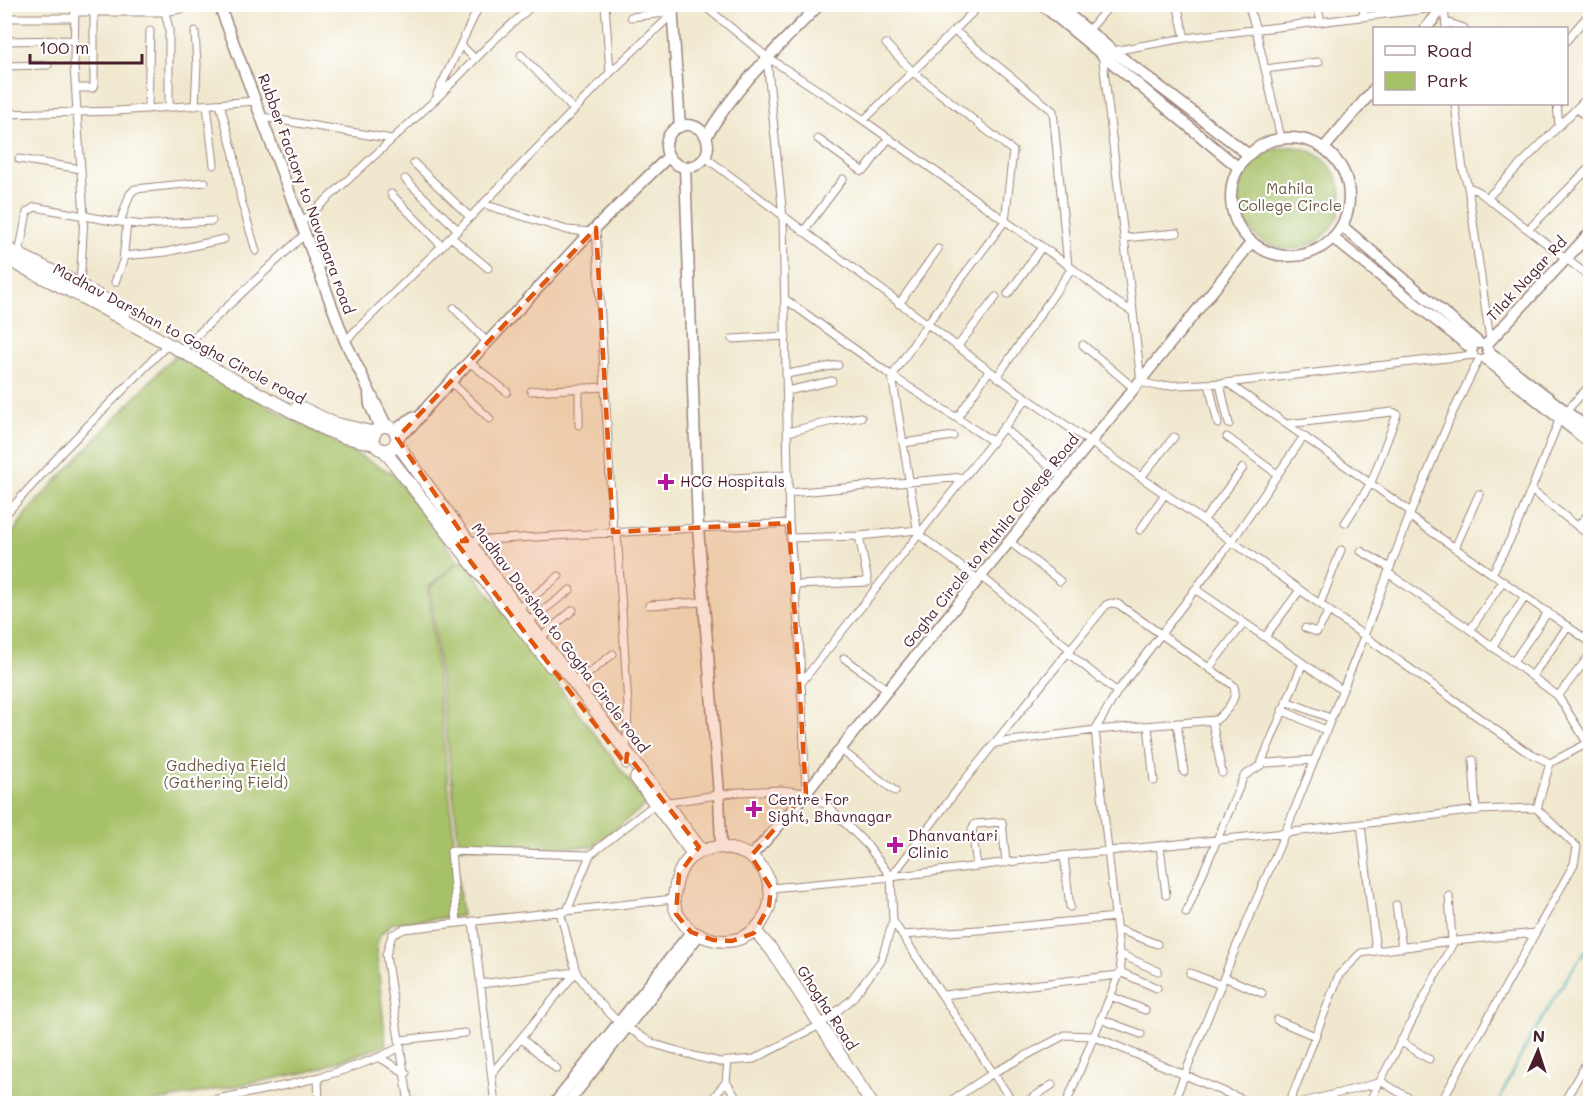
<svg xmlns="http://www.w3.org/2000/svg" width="1595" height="1108" font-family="Mali,sans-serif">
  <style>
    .green { fill: #a7c167; stroke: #787049; stroke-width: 1.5 }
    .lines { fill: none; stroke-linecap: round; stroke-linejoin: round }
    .stream { stroke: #3bacb4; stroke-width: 2 }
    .street-casing { stroke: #9d847c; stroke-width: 9 }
    .secondary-casing { stroke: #9d847c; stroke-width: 13 }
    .primary-casing { stroke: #9d847c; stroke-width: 14 }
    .street { stroke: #fff; stroke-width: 7 }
    .secondary { stroke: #fff; stroke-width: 10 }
    .primary { stroke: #fff; stroke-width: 12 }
    .marked { fill: #e0560e; fill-opacity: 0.2; stroke: #e0560e; stroke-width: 4.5; stroke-dasharray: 12 8; stroke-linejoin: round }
    .poi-dot { fill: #b5179e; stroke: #fff; stroke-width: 2 }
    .labels { text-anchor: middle; stroke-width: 4.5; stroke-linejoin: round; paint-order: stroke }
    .park-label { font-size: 15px; fill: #6b5840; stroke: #fff }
    .street-label { font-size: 15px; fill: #4a1f2b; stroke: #fff }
    .poi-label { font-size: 15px; fill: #4a1f2b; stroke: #fff; text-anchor: start }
  </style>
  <rect width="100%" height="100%" fill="#fff"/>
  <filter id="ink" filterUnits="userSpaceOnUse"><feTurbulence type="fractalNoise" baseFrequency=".0167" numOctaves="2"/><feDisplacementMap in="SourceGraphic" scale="12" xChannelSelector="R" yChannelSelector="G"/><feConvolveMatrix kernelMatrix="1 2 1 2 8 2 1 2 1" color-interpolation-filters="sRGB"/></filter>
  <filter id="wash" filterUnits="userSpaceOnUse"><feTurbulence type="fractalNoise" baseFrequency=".008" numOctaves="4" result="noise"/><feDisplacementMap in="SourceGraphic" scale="24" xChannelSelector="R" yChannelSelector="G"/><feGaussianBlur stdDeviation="1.35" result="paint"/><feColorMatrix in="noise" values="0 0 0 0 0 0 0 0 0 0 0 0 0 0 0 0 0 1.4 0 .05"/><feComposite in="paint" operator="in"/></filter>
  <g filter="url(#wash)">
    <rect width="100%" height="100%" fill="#f0e8ce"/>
    <path class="green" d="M1239 198a51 51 0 1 1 102 0a51 51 0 1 1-102 0Z
      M175 355 393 474 458 561 428 588 462 916 392 923 380 935 376 948 386 1045 308 1072 147 1103 5 1104V545L27 512Z
      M463 559 647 804 592 847H459L430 588Z"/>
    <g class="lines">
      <path class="stream" d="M1498 1104C1509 1076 1524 1049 1539 1024 1555 996 1571 969 1590 945"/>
    </g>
  </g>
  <g filter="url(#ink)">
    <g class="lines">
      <defs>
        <path id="street" d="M75 4 74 66 84 216 80 287
          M605 4 610 73 683 4
          M702 4 767 57 864 120 981 4
          M1177 4 1185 38
          M1248 4 1256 30 1281 138
          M1317 4 1321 22
          M1362 4 1364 17
          M1511 4 1516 7 1520 4
          M75 12H165L169 29V107
          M165 12 206 4
          M631 17 673 12
          M4 18H75
          M1446 22 1464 28
          M955 31 1053 111 1068 266
          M1088 31 1111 4
          M4 41 74 40
          M1566 41 1590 13
          M886 44 913 72 1013 151 1005 221 927 324 892 376 918 534 979 580
          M461 45 475 59
          M1113 51 1185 38 1444 7 1446 28
          M1102 53 1133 312
          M521 55 574 110
          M767 59 783 217 789 523 799 636 806 793
          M4 66 48 65
          M1265 69 1319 62
          M76 88H93L94 85V12
          M437 94 480 4
          M220 104 234 155 241 200 256 251
          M1455 104 1463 170 1468 187 1490 340
          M1557 104 1559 126
          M207 105 214 165
          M195 106 197 65 195 31
          M1577 108 1590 121
          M148 109 150 31
          M4 114 117 111 256 101
          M856 115 1072 268 1107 296 1133 312 1141 382 1157 386 1225 383 1474 355
          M262 117 392 139
          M818 139 862 171 866 169 889 138
          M705 157 1018 392 1191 512 1524 750 1550 763 1590 742
          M19 159 81 169
          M414 163 470 217
          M405 179 458 230
          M1468 187 1478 191 1590 277
          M391 194 442 246
          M1487 198 1590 95
          M483 204 567 230 591 232
          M120 222 130 194 135 189 205 182
          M302 222 435 100 490 44 534 4
          M596 228 613 532
          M1529 229 1590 167
          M803 232 843 179
          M451 237 488 268
          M1124 238 1177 233
          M19 254 27 212 35 207 112 221 143 225 212 221
          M124 256 166 252 224 239
          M115 282 123 261 127 223
          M1008 294 1042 247
          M785 299 892 376 992 441
          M899 304 938 249
          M454 308 487 342
          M732 339 786 336
          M345 341 451 237 610 73
          M1083 345 1135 389
          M957 347 996 297
          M180 351 306 233
          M469 362 507 392
          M786 374 838 365
          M997 377 1072 268
          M451 382 490 419
          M1228 383 1411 512
          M1209 384 1218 424
          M1220 384 1229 424
          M531 391 605 387
          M787 391 832 381
          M957 418 989 371
          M1287 424 1392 412 1397 414 1371 483 1345 523
          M579 425V388
          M1003 427 1063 478
          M788 432 833 421 861 417
          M1227 437 1277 474
          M903 443 953 436
          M1141 477 1174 437
          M732 478 788 475
          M1531 490 1590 536
          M789 493 964 477
          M4 516 64 450 169 343
          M1409 516 1590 642
          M1203 521 1243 468
          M1578 526 1590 512
          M1140 530 1165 494
          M617 531 628 706 626 765
          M791 538 859 536 918 530
          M467 541 789 523
          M1010 542 1060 581
          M1455 548 1479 494
          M1361 551 1390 568
          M1388 573 1465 626 1558 696 1590 655
          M1492 574 1515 530 1560 418 1590 385
          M982 577 1071 650
          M795 585 868 582 859 536
          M1195 589 1342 690
          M1320 604 1341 550
          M649 605 703 602
          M518 609 559 576
          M528 622 570 590
          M1305 628 1317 632 1329 611
          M1470 630 1503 581
          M1265 637 1300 590
          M540 638 573 610
          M1492 647 1525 597
          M844 658 888 690
          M1513 662 1548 612
          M1303 663 1262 761 1267 763 1314 760
          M1209 668 1244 623
          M1532 676 1568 626
          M801 683 1027 398
          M575 684 613 654
          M1117 692 1232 541 1304 436
          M1558 696 1588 744
          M1286 701 1330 718
          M1282 710 1325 730
          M1212 721 1222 773
          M1177 723 1184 772
          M1148 726 1154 781
          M995 743 1095 730 1117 692 1068 653
          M841 750 895 791
          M1473 760 1476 811
          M1537 809 1550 763
          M1361 824 1376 951
          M1160 846 1166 895
          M1064 856 1070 907
          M977 866 972 830 975 824 1002 822 1006 863
          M891 877 964 781 1106 605 1111 603 1118 604 1233 685C1240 696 1226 712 1216 720L1095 730 1121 970 1066 1104
          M771 888 891 877 1041 858 1285 833 1478 810 1536 808 1577 847 1574 864 1440 1104
          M1449 896 1452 941
          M1396 905 1402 948
          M560 912 576 972 593 996 618 1022 654 1044 698 1057 720 1062 754 1059 820 1025 851 1000 881 961 893 921 891 877 867 845 828 806 806 793 781 790 739 792 655 804 590 855 567 911
          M1186 913 1244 776 1264 763
          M473 921 495 1104
          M893 921 993 1073 1065 1035 1093 1036 1253 1104
          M457 923 451 851 590 855
          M1117 929 1157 944
          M902 935 993 929 1116 917
          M1120 954 1158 971
          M1120 972 1157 988
          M1190 973 1221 985
          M1224 977 1262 993
          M480 984 576 972
          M943 995 1119 975
          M1110 996 1145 1010
          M1100 1019 1141 1034
          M1277 1020 1315 1036
          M521 1038 557 1069
          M400 1040 465 1033
          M1400 1041 1429 1059
          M380 1058 406 1073
          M728 1061 726 1082 740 1104
          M492 1073 576 972
          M318 1078 319 1104
          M191 1104C262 1090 335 1080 401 1047
          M409 1104 386 955 392 935 404 929 673 899
          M708 1104 726 1082
          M946 1104 993 1073 1014 1104
          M1023 1104 1052 1085
          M1173 1104 1234 952 1285 833 1358 652 1411 512 1452 414 1479 359
          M1289 1104 1339 975 1361 953 1435 943 1535 933
          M1296 1104 1382 1082 1419 1104
          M1368 1104 1454 941
          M1563 1104 1590 1056"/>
        <path id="secondary" d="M219 4 345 341 387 427
          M672 4 680 127
          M1041 4 1239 168
          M1056 4 1113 51 1249 155
          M1426 28 1446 4
          M666 146a21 21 0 1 1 42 0a21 21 0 1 1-42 0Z
          M706 137C736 86 779 46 820 4
          M1231 197a59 59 0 1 1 118 0a59 59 0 1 1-118 0Z
          M1324 148 1374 89
          M685 167 698 527 719 795 721 847
          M1342 226 1479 343
          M1333 238 1472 349
          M1486 345 1590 233
          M1488 351 1590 430
          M1486 359 1590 443
          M369 394 370 405 380 428
          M394 431 413 417
          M397 438 414 424 428 406 582 241 669 156
          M751 856C801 804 843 744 889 688 1011 540 1132 392 1251 243
          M554 1104 691 932
          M567 1104 699 935"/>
        <path id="primary" d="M4 247 80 285 125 311
          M4 258 80 296 326 430 344 437 375 444
          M298 406 333 423 375 433
          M373 438a12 12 0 1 1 24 0a12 12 0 1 1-24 0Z
          M396 442 518 609 702 851
          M384 450 551 666
          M636 778 693 854
          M721 847C731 849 743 851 751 857 794 889 760 958 705 937 697 934 691 933 686 926 679 917 673 909 674 898 677 865 689 850 721 847Z
          M755 931 771 949 872 1104"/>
      </defs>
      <use href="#street" class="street-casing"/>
      <use href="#secondary" class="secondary-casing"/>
      <use href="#primary" class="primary-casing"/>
      <use href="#street" class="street"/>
      <use href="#secondary" class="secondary"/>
      <use href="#primary" class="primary"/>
    </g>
  </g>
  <path class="marked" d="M596 228 613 532 789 523 806 793 751 856 771 888 769 906 754 933 732 941 713 940 691 932 676 914 679 874 699 847 627 754 626 765 455 541H467L397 438Z"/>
  <g class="poi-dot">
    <path d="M663 473h6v6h6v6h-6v6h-6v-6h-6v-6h6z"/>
    <path d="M751 800h6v6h6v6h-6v6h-6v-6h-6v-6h6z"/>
    <path d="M892 836h6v6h6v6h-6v6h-6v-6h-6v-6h6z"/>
  </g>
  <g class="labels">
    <g class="park-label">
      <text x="1290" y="194">Mahila<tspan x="1290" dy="17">College Circle</tspan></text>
      <text x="226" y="771">Gadhediya Field<tspan x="226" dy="17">(Gathering Field)</tspan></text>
    </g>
    <g class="street-label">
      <text transform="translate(306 194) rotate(70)" y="5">Rubber Factory to Navapara road</text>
      <text transform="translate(1527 279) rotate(-47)" y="5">Tilak Nagar Rd</text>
      <text transform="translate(179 334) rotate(28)" y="5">Madhav Darshan to Gogha Circle road</text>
      <text transform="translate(991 541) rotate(-51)" y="5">Gogha Circle to Mahila College Road</text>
      <text transform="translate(560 638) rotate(53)" y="5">Madhav Darshan to Gogha Circle road</text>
      <text transform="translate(827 1008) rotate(57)" y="5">Ghogha Road</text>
    </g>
    <g class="poi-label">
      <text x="680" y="487">HCG Hospitals</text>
      <text x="768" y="805">Centre For<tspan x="768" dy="17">Sight, Bhavnagar</tspan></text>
      <text x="908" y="841">Dhanvantari<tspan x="908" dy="17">Clinic</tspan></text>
    </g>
  </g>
  <rect width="1595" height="1108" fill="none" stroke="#fff" stroke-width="24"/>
  <rect x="1373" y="27" width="195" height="78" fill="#ffffff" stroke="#b7a5aa" stroke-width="1.5"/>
  <rect x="1385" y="46" width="30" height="9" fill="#ffffff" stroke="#b7a5aa" stroke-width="1.5"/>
  <text x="1427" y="57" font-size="18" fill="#4a1f2b">Road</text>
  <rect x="1385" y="72" width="30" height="18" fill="#a7c167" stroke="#b7a5aa" stroke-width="1.5"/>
  <text x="1427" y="87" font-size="18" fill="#4a1f2b">Park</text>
  <g transform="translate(1538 1051) rotate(3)" stroke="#ffffff" stroke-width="4.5" paint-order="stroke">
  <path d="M0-4.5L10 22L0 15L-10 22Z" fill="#4a1f2b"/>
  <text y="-9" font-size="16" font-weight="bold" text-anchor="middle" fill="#4a1f2b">N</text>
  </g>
  <path d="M30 54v9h112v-9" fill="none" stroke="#4a1f2b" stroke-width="3"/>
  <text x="39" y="54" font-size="18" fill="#4a1f2b" stroke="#ffffff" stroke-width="4.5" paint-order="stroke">100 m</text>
</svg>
